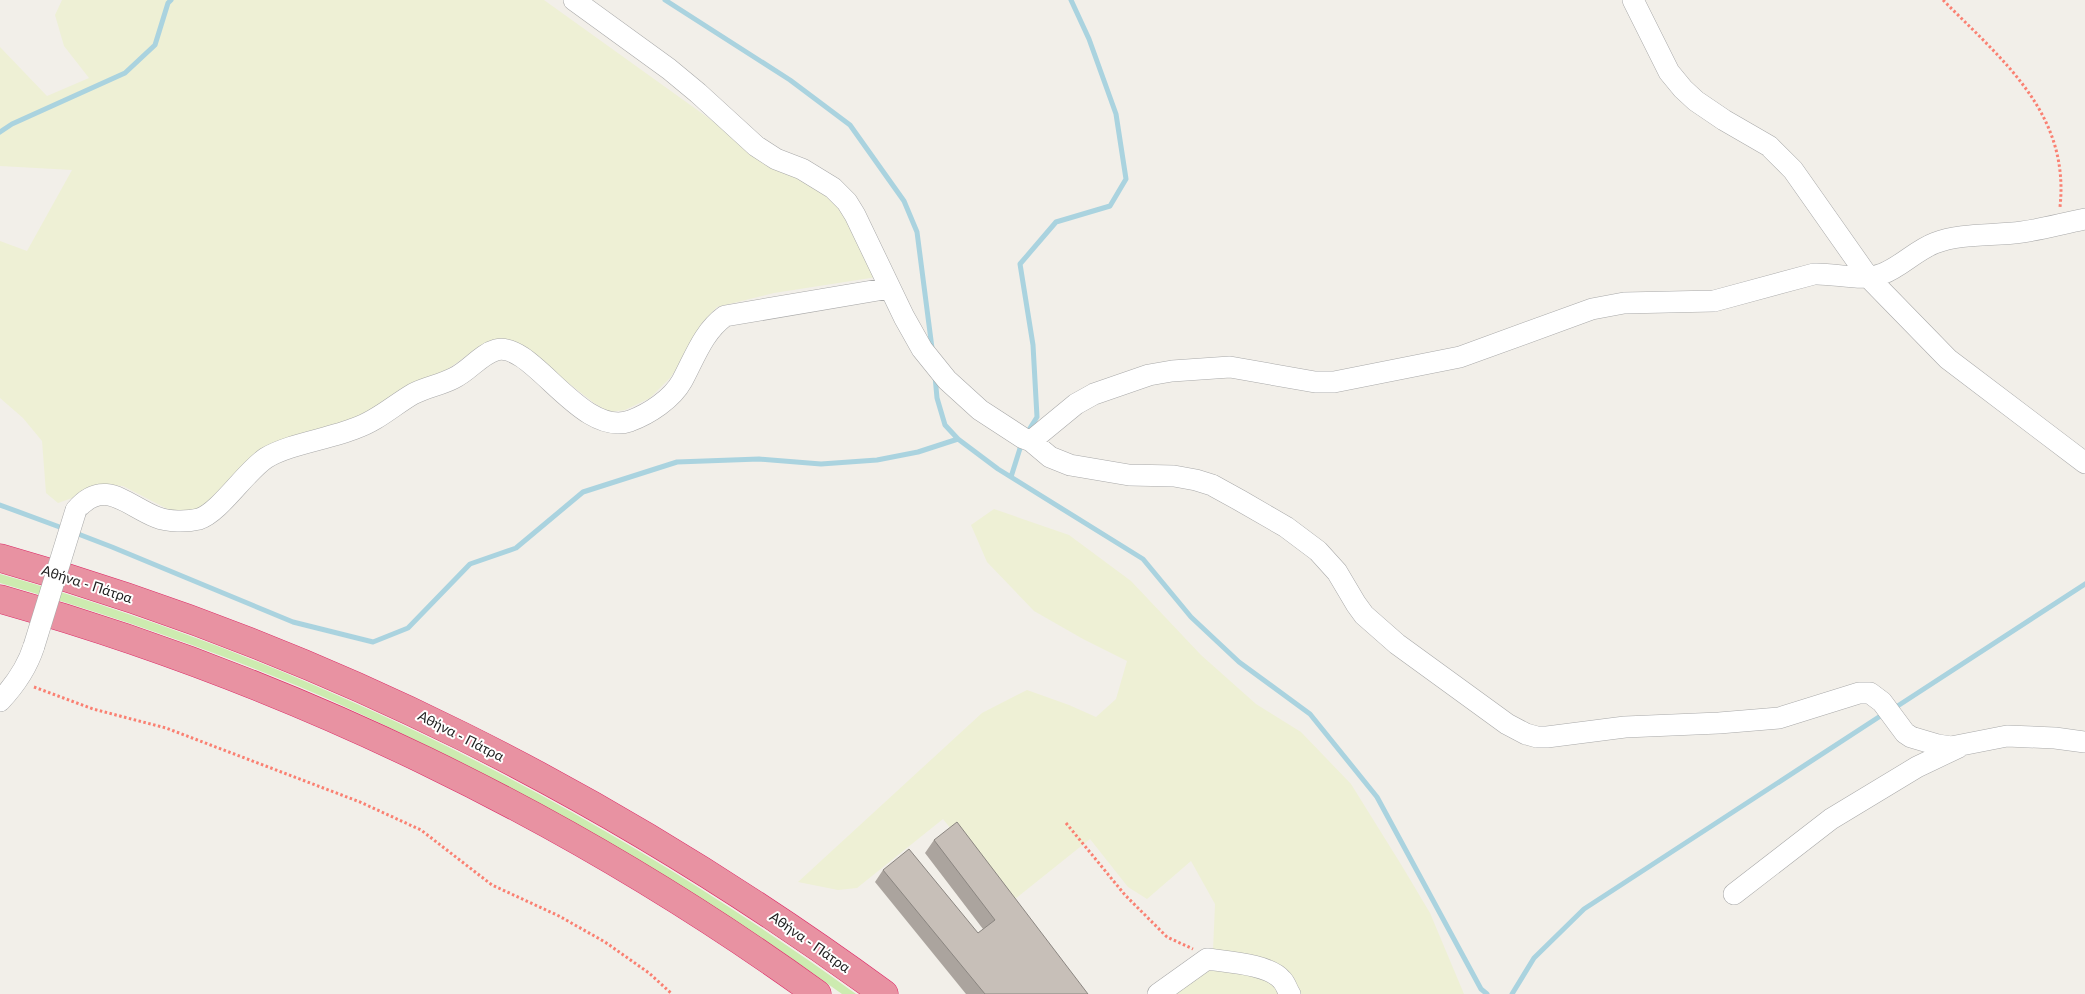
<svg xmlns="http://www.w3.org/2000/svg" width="2085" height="994" font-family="Lato,sans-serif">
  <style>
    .farmland { fill: #eef0d5 }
    .grass { fill: #cdebb0 }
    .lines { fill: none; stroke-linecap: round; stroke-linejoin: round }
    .stream { stroke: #aad3df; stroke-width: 5 }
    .minor-casing { stroke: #a9a9a9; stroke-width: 22 }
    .highway-casing { stroke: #dc2a67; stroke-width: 29 }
    .path { stroke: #fa8072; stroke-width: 3; stroke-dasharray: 2.5 2.5; stroke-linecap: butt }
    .minor { stroke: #fff; stroke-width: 21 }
    .highway { stroke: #e892a2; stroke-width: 28 }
    .minor-bridge-casing { stroke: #a9a9a9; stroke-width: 22; stroke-linecap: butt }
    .minor-bridge { stroke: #fff; stroke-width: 21 }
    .wall { fill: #aba49e }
    .building { fill: #c7bfb8; stroke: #8b8681 }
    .labels { text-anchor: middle; stroke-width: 4; stroke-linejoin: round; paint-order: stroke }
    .street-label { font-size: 14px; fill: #222; stroke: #fff }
  </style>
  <rect width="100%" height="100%" fill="#f2efe9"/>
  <path class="farmland" d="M62 0H544L721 127 839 205 877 277 774 293 717 307 701 324 685 357 670 378 650 398 625 410 609 412 594 403 517 343 475 350 442 373 366 416 332 428 194 512 179 515 123 486 100 484 75 497 58 503 46 493 42 441 23 418 0 398V241L27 251 72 170 0 166V47L47 96 89 78 64 46 55 15Z
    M994 509 1069 535 1131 581 1201 655 1256 704 1301 732 1351 784 1402 866 1430 913 1464 994H1295L1213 951 1215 904 1191 861 1147 899 1128 887 1090 839 1010 903 943 819 857 888 838 890 798 882 982 713 1027 690 1069 705 1096 717 1116 699 1127 661 1083 639 1034 611 987 562 971 525Z
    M1207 968 1263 977 1283 994H1170Z"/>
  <path class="grass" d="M0 574C311 662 594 805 856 994H842C720 906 592 829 458 761 399 732 339 702 278 678 187 641 94 610 0 583Z"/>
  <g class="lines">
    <path class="stream" d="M665 0 790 80 850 125 904 201 917 232 932 348
      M0 132 12 124 125 73 155 45 168 3 171 0
      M935 376 937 398 945 425 958 439 998 469 1143 559 1191 617 1239 662 1310 714 1377 797 1481 989 1487 994
      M1027 433 1037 417 1033 345 1020 264 1056 222 1110 206 1126 179 1116 114 1089 39 1071 0
      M1011 477 1022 442
      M0 505 65 529
      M73 532 112 547 293 622 373 642 408 628 470 564 516 548 583 492 677 462 759 459 821 464 877 460 918 452 958 439
      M1893 709 2085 584
      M1512 994 1534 958 1584 909 1885 713"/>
    <defs>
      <path id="minor" d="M574 0 669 69 698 93 756 146 776 159 802 169 833 188 847 202 855 215 904 317 922 349 947 380 980 410 1023 438 1031 441 1050 457 1070 465 1129 475 1174 476 1196 480 1212 485 1241 501 1286 527 1318 551 1337 572 1356 604 1364 615 1397 644 1507 724 1526 734 1537 737H1547L1625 727 1719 723 1779 718 1859 693H1870L1882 702 1905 733 1911 737 1938 745 1951 747 2007 736 2055 738 2085 742
        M1633 0 1669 72 1683 89 1696 101 1724 120 1769 146 1793 170 1869 278 1948 359 2085 463
        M1031 441 1076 404 1094 394 1149 375 1172 371 1230 367 1315 382H1334L1460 357 1592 309 1624 303 1714 301 1814 274C1836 273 1862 282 1882 274 1901 267 1916 250 1935 243 1961 233 1994 236 2022 232 2043 229 2064 223 2085 219
        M76 510C104 477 126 505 156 517 168 522 187 522 199 519 220 512 245 472 266 458 289 444 329 439 356 428 377 421 394 405 413 394 426 387 441 385 454 378 469 371 481 354 496 350 532 340 580 438 630 421 649 414 672 399 682 381 695 357 703 332 725 316L890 288
        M0 701C16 684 27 668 34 646
        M1734 894 1831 819 1917 767 1959 747
        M1158 994 1207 959C1227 962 1269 964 1282 980 1286 984 1287 990 1290 994"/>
      <path id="highway" d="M0 558C323 649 613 796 884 994
        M0 599C291 681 572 817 817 994"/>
    </defs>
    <use href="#minor" class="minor-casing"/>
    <use href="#highway" class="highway-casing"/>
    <path class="path" d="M1943 0C2002 60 2070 113 2060 207
      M34 687 93 709 166 728 360 802 421 830 492 885 559 916 605 942 649 973 672 994
      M1066 823 1125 895 1167 937 1193 949"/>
    <use href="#minor" class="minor"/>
    <use href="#highway" class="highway"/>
    <defs>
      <path id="minor-bridge" d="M34 646 76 510"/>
    </defs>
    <use href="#minor-bridge" class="minor-bridge-casing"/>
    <use href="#minor-bridge" class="minor-bridge"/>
  </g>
  <path class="wall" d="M934 840 1088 994H966L875 882 883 870 978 933 983 929 925 853Z"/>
  <path class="building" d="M957 822 1088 994H985L883 870 909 849 978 933 995 920 934 840Z"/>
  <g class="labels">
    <g class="street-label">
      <text transform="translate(87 584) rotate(18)" y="5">Αθήνα - Πάτρα</text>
      <text transform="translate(461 736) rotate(27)" y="5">Αθήνα - Πάτρα</text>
      <text transform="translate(810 942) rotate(35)" y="5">Αθήνα - Πάτρα</text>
    </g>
  </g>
</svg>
